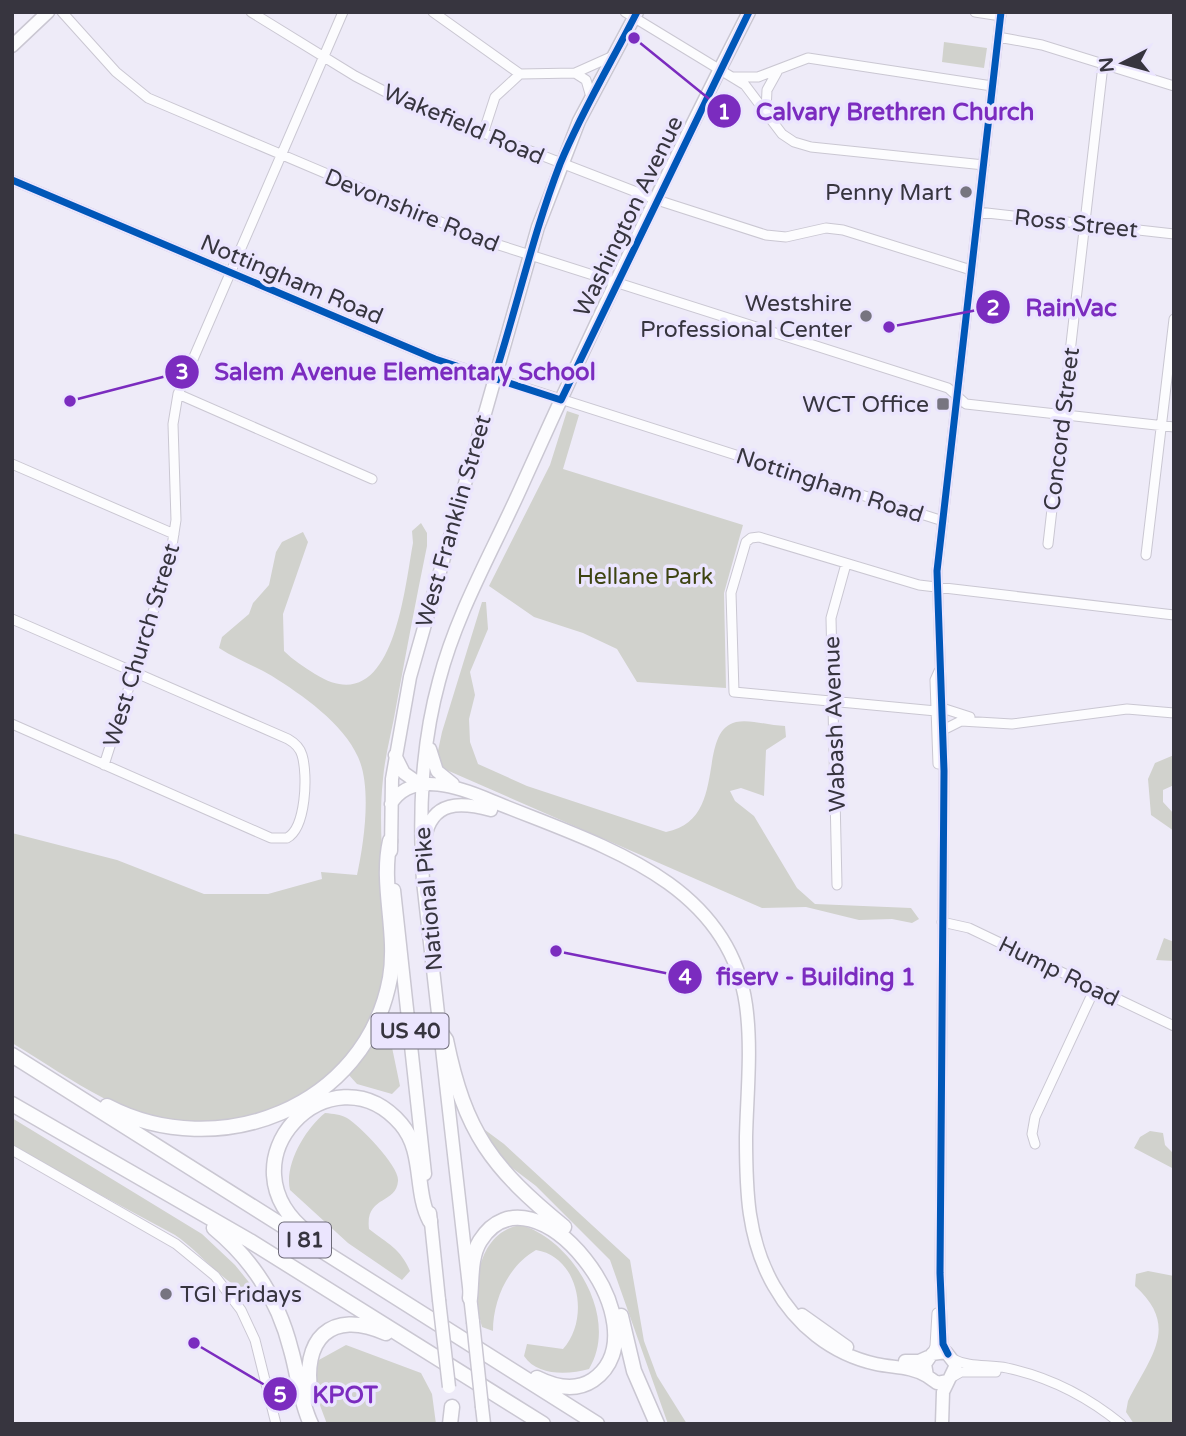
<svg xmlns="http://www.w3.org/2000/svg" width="1186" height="1436" font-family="'Varela Round',sans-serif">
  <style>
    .green { fill: #d1d2cd }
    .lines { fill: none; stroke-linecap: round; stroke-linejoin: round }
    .minor-casing { stroke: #cac7d2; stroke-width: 11 }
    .major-casing { stroke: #cac7d2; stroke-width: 15 }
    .highway-casing { stroke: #cac7d2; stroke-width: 17 }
    .minor { stroke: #fcfcfe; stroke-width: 9 }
    .major { stroke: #fcfcfe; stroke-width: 12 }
    .highway { stroke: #fcfcfe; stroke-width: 14 }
    .major-bridge-casing { stroke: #cac7d2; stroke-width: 15; stroke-linecap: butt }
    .major-bridge { stroke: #fcfcfe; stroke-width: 12 }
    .cycleway-casing { stroke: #ebe5fe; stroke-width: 11 }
    .cycleway { stroke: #0057b8; stroke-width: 7 }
    .poi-dot { fill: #777580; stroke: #ebe5fe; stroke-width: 2.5 }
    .labels { text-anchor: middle; stroke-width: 7; stroke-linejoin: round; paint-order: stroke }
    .shield { fill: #ebe5fe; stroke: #6d6a78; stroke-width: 2 }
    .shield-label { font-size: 21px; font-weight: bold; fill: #37353f }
    .street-label { font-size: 23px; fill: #37353f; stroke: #ebe5fe }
    .poi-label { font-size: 23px; fill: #37353f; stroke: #ebe5fe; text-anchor: end }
    .park-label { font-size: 23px; fill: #3e4412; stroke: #ebe5fe }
    .leader { fill: none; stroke: #7b2cbf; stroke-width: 2.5 }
    .callout-dot { fill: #7b2cbf; stroke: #ebe5fe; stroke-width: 2.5 }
    .mark-label { font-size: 21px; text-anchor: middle; font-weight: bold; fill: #fff }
    .callout-label { font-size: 24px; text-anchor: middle; font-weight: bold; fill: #7b2cbf; stroke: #ebe5fe; stroke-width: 7; stroke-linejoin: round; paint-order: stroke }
  </style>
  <rect width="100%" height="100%" fill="#eeebf8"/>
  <path class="green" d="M944 42 987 48 984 68 942 62Z
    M567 411 579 415 563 469 743 525 724 593 726 688 637 682 617 649 583 633 534 617 489 586 550 465Z
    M421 523 427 533V546C416 599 406 653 396 707 392 731 385 755 383 779 375 851 395 925 379 996 372 1030 343 1064 316 1084 290 1104 262 1117 230 1121 140 1134 85 1087 12 1043V833L117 860 204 894H268L322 879 321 872 357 875C364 843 372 787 358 757 343 723 302 695 272 676 255 666 236 659 219 648L222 637 249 614 253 603 269 585 276 552 282 542 303 532 308 542 283 614 284 651C293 660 304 667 315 674 393 723 404 591 413 543L412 531Z
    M482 602H486L488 629 470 672 475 695 469 719 470 742 478 764 527 786 666 832C730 820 695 732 736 722 751 719 770 726 785 726L786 737 766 750 764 796 741 788 730 791 735 801 754 816 797 888 815 904 911 908 919 919 912 923 892 919 859 920 806 907 762 908 435 765 442 732Z
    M1174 755V785L1163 790V802L1174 814V831L1151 815 1148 779 1155 763Z
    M1164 938 1174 942V961L1156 960Z
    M388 1028 400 1086 392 1094 357 1084 348 1074Z
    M325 1113C334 1114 340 1114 347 1118 360 1126 400 1167 398 1181 396 1205 365 1195 369 1229 387 1243 401 1249 410 1271L402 1280 348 1243 290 1190C284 1165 305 1129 325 1113Z
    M12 1118 202 1234 235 1265 252 1286 245 1291C219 1279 200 1252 175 1235L12 1147Z
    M477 1124 504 1144 630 1260 644 1341 657 1376 687 1424H668L610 1260 536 1186 486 1148Z
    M1150 1131 1163 1133 1165 1145 1174 1154V1169L1134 1148 1140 1137Z
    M521 1225C573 1240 620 1318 589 1369 568 1375 537 1376 524 1356L527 1344 563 1349C590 1320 580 1257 536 1250 508 1266 493 1300 493 1331L482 1327C471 1291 476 1232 521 1225Z
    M1148 1271 1174 1276V1424H1134L1126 1412 1128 1401C1151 1355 1180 1327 1135 1286L1136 1274Z
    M346 1345 421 1373 432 1394 436 1424H327L313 1387 317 1361Z"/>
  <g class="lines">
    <defs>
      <path id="minor" d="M62 12 116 72 148 98 483 240 948 388 966 404 1174 427
        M251 12 355 76 409 104 657 200 766 235 786 237 826 228 843 230 971 270
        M433 12 520 74
        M625 12 745 85 782 134 794 142 811 147 984 165
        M975 12 1001 16
        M998 37 1042 45 1174 86
        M575 73 586 80 591 97
        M734 77H758L808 58 992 86
        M766 111 767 90 777 72
        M483 134 495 97 520 74 575 73 613 56
        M12 180 435 359 943 521
        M978 212 1174 234
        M178 394 372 479
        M12 464 174 534
        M1048 544 1103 65
        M1146 555 1174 319
        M12 619 288 739C295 743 300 748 302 755 308 775 306 828 287 838H271L12 724
        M942 708 970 717
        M936 711 734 692 731 593 746 542 751 538 759 537 919 585 1174 615
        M943 730 961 721 1012 724 1127 709 1174 713
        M938 764 935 680 939 671
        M104 765 170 559 176 520 173 424 178 394 343 12
        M837 885 831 618 846 564
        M942 922 969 928 1174 1026
        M1035 1144 1032 1134 1035 1117 1095 988
        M12 1150 176 1244 215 1276 241 1310 255 1340 276 1424
        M932 1354 935 1346 937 1313
        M948 1354 943 1344 940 1273 944 771 937 571 1001 12
        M953 1359C970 1368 989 1364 1007 1368 1049 1377 1088 1397 1121 1424
        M954 1376 961 1372H996"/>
      <path id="major" d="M12 46 48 12
        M430 749 437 771 453 784
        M395 755 404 773 424 787
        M391 804C412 769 462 788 492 801 593 843 728 878 746 1005 752 1048 747 1094 746 1137 746 1190 747 1239 774 1286 796 1325 831 1354 876 1364 894 1368 910 1366 927 1376
        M425 838C432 800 461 802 491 810
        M391 851 392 779 410 677 538 227 579 121 637 12
        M394 890 425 1174
        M430 1213 439 1300
        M802 1315 847 1347
        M473 1322 423 881C419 813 421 747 439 681 457 611 495 547 524 481 595 323 670 166 749 12
        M905 1361H919L928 1357
        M482 1407 484 1424
        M942 1424 943 1392 956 1365 946 1352 932 1354 925 1364 927 1376 937 1383 948 1381"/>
      <path id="highway" d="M441 1033 446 1040C465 1133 492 1168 564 1227
        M12 1055 597 1424
        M12 1104 250 1241 543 1424
        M107 1106C218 1164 366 1108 390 978 398 932 380 885 390 841
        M214 1228C253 1260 279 1302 291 1350 298 1374 300 1401 311 1424
        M309 1234C215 1162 332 1044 401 1124 425 1152 414 1191 430 1221
        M470 1298C472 1280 470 1257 480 1241 533 1156 668 1328 593 1380 575 1392 555 1387 537 1378
        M621 1316 634 1371 657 1424
        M311 1396C301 1340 330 1308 386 1333
        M450 1424 452 1407"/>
    </defs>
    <use href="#minor" class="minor-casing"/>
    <use href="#major" class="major-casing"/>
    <use href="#highway" class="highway-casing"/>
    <use href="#minor" class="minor"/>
    <use href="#major" class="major"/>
    <use href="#highway" class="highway"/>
    <defs>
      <path id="major-bridge" d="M439 1300 449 1387
        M473 1322 482 1407"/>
    </defs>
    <use href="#major-bridge" class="major-bridge-casing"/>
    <use href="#major-bridge" class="major-bridge"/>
    <defs>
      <path id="cycleway" d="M12 180 435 359 561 400 749 12
        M494 378C517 307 533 234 560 164 582 111 611 63 637 12
        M948 1354 943 1344 940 1273 944 771 937 571 1001 12"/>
    </defs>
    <use href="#cycleway" class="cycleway-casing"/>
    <use href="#cycleway" class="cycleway"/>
  </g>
  <g class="poi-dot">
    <circle cx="966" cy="192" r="7"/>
    <circle cx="866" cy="316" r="7"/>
    <rect x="936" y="397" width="14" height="14" rx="3.5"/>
    <circle cx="166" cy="1294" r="7"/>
  </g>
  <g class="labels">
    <g class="shield">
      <rect x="371.5" y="1013.5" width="77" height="35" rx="5"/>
      <rect x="279" y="1222.5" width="52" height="35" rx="5"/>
    </g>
    <g class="shield-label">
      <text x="410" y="1038">US 40</text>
      <text x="305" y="1247">I 81</text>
    </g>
    <g class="street-label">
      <text transform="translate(464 124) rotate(23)" y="8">Wakefield Road</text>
      <text transform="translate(412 210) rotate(22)" y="8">Devonshire Road</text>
      <text transform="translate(628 216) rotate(-64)" y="8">Washington Avenue</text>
      <text transform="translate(1076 223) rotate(6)" y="8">Ross Street</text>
      <text transform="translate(292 279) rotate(23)" y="8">Nottingham Road</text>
      <text transform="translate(1061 429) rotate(-83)" y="8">Concord Street</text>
      <text transform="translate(830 485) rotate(18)" y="8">Nottingham Road</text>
      <text transform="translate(453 521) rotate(-74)" y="8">West Franklin Street</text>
      <text transform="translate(141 645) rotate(-73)" y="8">West Church Street</text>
      <text transform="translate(834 724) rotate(-92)" y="8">Wabash Avenue</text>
      <text transform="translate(428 899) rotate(-95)" y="8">National Pike</text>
      <text transform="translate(1059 971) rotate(26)" y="8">Hump Road</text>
    </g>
    <g class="poi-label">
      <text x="952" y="200">Penny Mart</text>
      <text x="852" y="311">Westshire<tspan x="852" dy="26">Professional Center</tspan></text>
      <text x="929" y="412">WCT Office</text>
      <text x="180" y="1302" text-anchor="start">TGI Fridays</text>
    </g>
    <g class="park-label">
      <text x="645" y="584">Hellane Park</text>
    </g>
  </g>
  <path class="leader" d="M634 38L724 111M889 327L993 307M70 401L182 372M556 951L685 977M194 1343L280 1394"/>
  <g class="callout-dot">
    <circle cx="634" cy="38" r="7"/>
    <circle cx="889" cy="327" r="7"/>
    <circle cx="70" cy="401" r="7"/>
    <circle cx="556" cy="951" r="7"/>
    <circle cx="194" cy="1343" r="7"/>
    <circle cx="724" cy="111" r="18"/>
    <circle cx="993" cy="307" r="18"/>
    <circle cx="182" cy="372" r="18"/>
    <circle cx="685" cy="977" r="18"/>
    <circle cx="280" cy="1394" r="18"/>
  </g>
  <g class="mark-label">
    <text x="724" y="119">1</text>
    <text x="993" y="315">2</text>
    <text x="182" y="379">3</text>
    <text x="685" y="984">4</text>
    <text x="280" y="1402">5</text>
  </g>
  <g class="callout-label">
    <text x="895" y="120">Calvary Brethren Church</text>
    <text x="1071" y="316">RainVac</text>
    <text x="405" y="380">Salem Avenue Elementary School</text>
    <text x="816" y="985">fiserv - Building 1</text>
    <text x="345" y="1403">KPOT</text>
  </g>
  <rect width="1186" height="1436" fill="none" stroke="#37353f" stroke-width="28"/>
  <g transform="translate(1123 63) rotate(264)" stroke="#ebe5fe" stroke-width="5" paint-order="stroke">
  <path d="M0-5L12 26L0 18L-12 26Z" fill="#37353f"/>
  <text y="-10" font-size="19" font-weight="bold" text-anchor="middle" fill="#37353f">N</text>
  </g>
</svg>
